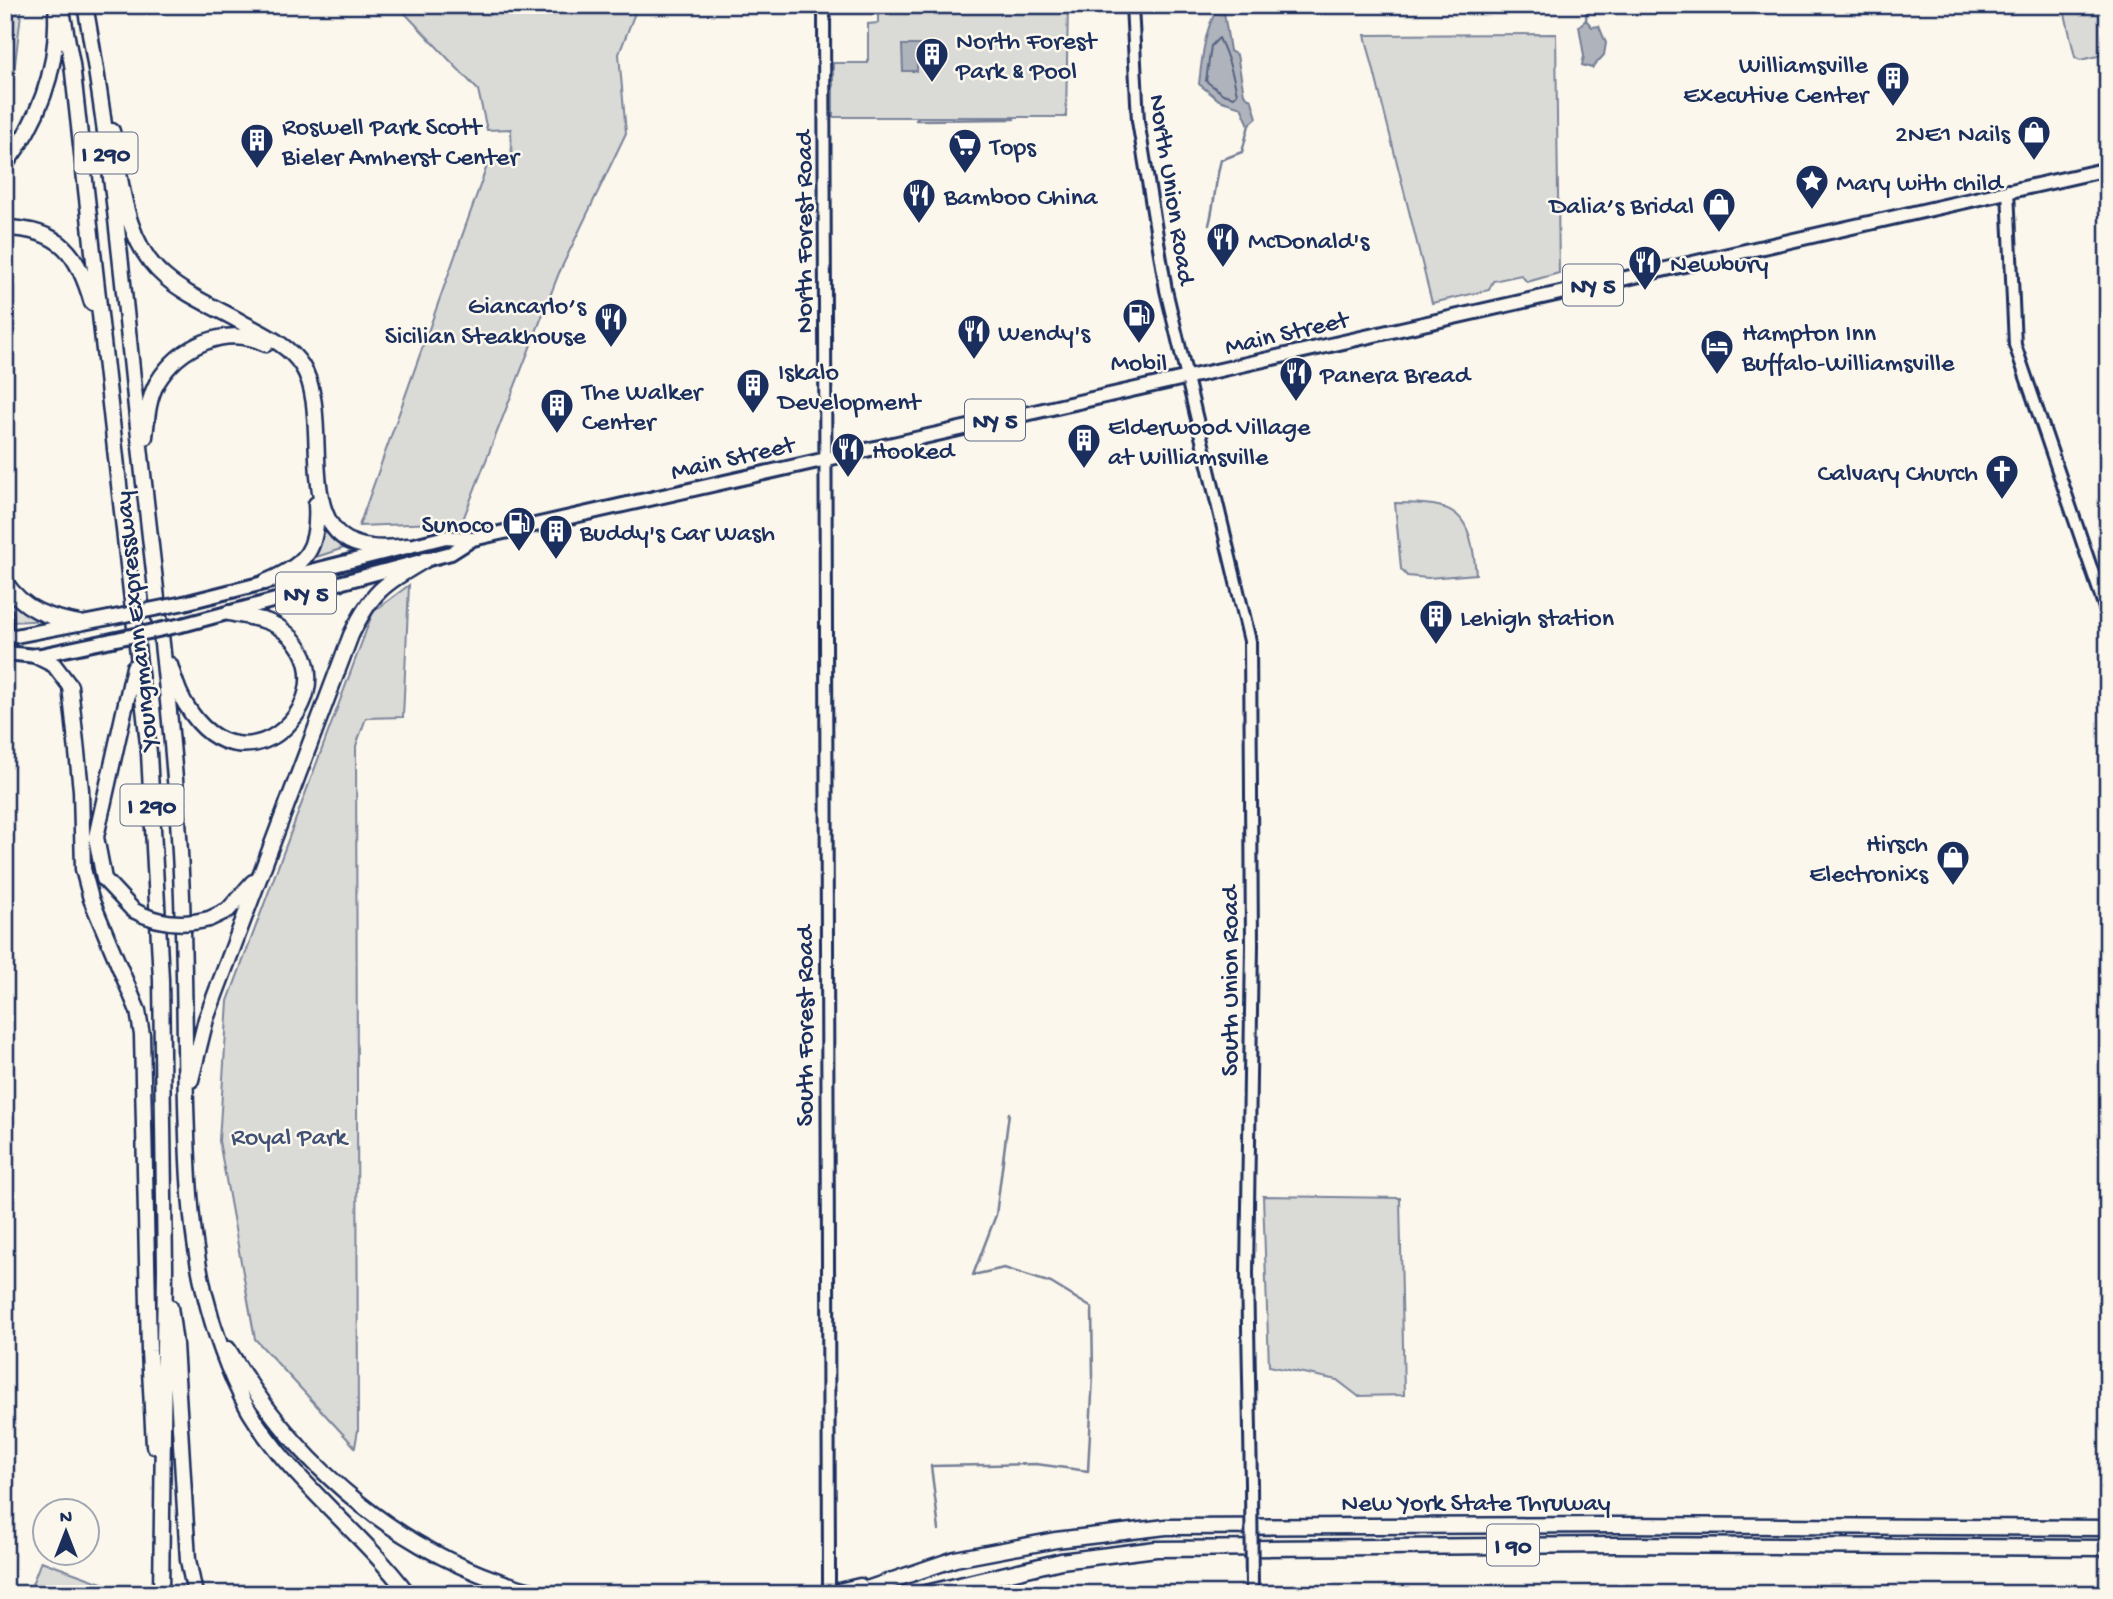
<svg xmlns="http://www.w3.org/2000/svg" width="2113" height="1599" font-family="'Gochi Hand',sans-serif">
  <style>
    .green { fill: #dadad7; stroke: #7a849a; stroke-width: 2 }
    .water { fill: #afb3bb; stroke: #747e96; stroke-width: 2 }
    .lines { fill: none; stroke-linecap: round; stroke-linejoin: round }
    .shore { stroke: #566483; stroke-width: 2 }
    .stream { stroke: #747e96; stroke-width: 2.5 }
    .secondary-casing { stroke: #1b2f5e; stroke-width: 16 }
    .primary-casing { stroke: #1b2f5e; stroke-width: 18 }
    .highway-casing { stroke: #1b2f5e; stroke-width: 19 }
    .secondary { stroke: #fbf7ec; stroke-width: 10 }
    .primary { stroke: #fbf7ec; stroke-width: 12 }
    .highway { stroke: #fbf7ec; stroke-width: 14 }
    .secondary-bridge-casing { stroke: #1b2f5e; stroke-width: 16; stroke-linecap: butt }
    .primary-bridge-casing { stroke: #1b2f5e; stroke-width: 18; stroke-linecap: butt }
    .highway-bridge-casing { stroke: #1b2f5e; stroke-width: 19; stroke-linecap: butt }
    .secondary-bridge { stroke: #fbf7ec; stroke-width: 10 }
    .primary-bridge { stroke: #fbf7ec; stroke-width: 12 }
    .highway-bridge { stroke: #fbf7ec; stroke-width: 14 }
    .labels { text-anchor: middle; stroke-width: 5; stroke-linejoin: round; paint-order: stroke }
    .shield { fill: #fbf7ec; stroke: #5e6b89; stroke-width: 2 }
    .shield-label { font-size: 24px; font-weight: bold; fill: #1b2f5e }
    .poi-label { font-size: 26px; fill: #1b2f5e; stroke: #fbf7ec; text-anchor: start }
    .street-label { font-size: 26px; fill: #1b2f5e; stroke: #fbf7ec }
    .park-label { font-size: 26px; fill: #415176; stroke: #fbf7ec }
  </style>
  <rect width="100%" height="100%" fill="#fbf7ec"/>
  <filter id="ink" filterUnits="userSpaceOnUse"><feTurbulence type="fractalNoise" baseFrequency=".0143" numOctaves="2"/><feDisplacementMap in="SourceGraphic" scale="14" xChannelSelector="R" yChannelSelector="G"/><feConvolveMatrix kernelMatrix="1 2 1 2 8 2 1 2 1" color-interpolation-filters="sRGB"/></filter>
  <g filter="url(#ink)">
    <path class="green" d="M5 5H22L11 98 5 108Z
      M397 5H638L619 54 626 133 559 273 462 522 359 526 488 163 512 161 511 129 487 130 478 90Z
      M878 5H1068L1066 117H833V63H868V24L878 23Z
      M2063 5H2108V54L2080 60 2075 57Z
      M1556 34 1559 273 1527 282 1521 275 1493 281 1489 290 1432 303 1365 35Z
      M1395 503C1457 503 1470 510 1476 574L1428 578 1407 576 1401 569Z
      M322 520 350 546 304 561Z
      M409 585 403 717 366 718 356 746 358 1430 355 1447 255 1339 219 1141 228 1001 373 612Z
      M10 598 51 620 11 622Z
      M1263 1196 1400 1198 1404 1395 1358 1396 1337 1380 1269 1366Z
      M41 1561 121 1590V1594H33L31 1587Z"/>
    <path class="water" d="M1218 11 1224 12 1230 51 1237 55 1244 94 1252 101 1257 118 1249 125 1241 107 1219 100 1199 84C1201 67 1205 22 1218 11Z
      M1586 20 1592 27 1599 26 1606 43 1604 55 1592 68 1582 65 1584 56 1579 26Z
      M902 45H926V54H917V71H903Z"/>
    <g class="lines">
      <path class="shore" d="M1219 38C1228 56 1233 73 1237 94L1234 97 1223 94 1206 81 1211 46Z"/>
      <path class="stream" d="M1215 5 1218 11
        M1586 20 1587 5
        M916 120 1014 119
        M1209 225C1215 202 1215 182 1221 160L1242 152 1249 125
        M939 1530 931 1466 1036 1464 1088 1471 1093 1375 1092 1308 1051 1283 1004 1268 973 1275 996 1215 1009 1113"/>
      <defs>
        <path id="secondary" d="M824 5 829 1573
          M1132 5 1138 121 1166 290 1250 641 1252 945 1247 1273 1251 1484
          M2008 190 2015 345 2108 617"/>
        <path id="primary" d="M184 603 446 537 473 539 2108 169
          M186 624 451 553 473 539
          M5 638 109 618
          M5 653 36 656 112 640"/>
        <path id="highway" d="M61 5 72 64 149 753 161 979 165 1268 161 1594
          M85 5C111 147 124 293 139 437 153 570 171 703 179 836 185 925 184 1015 186 1104 189 1207 192 1284 234 1381 271 1468 353 1520 408 1594
          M112 131C121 179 124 243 165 277 187 296 217 308 243 323 263 334 289 345 302 366 335 416 288 539 371 547 383 549 396 547 408 546
          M5 165C39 120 58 70 56 14
          M5 228C61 229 78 254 92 303
          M145 437C147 419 148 399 157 383 179 346 226 324 266 344
          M5 582C24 610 47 617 79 623
          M265 582C306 565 319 550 316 504
          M5 614V628
          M36 656 54 665 70 686 81 790 83 869 91 899 138 1011 142 1035 149 1351 154 1446
          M170 665C174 678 178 693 186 705 248 808 361 684 280 628 266 618 246 617 229 613
          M133 910 104 879 96 837 134 667
          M209 919 228 910 253 882
          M191 1080 206 1019 351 635C373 590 383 585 425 560
          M170 1307 175 1344 188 1560 195 1594
          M228 1349C298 1469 405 1560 542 1594
          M826 1594 860 1586
          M852 1594 955 1559 1056 1540 1166 1527 1616 1525 2108 1528
          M922 1594 1061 1561 1156 1549 1616 1545 2108 1548"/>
      </defs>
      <use href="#secondary" class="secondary-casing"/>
      <use href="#primary" class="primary-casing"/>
      <use href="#highway" class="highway-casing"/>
      <use href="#secondary" class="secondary"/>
      <use href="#primary" class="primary"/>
      <use href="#highway" class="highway"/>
      <defs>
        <path id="secondary-bridge" d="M1251 1484 1252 1589
          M829 1573V1594"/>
        <path id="primary-bridge" d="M109 618 184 603
          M112 640 186 624"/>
        <path id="highway-bridge" d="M133 910C158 924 182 926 209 919"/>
      </defs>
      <use href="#secondary-bridge" class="secondary-bridge-casing"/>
      <use href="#primary-bridge" class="primary-bridge-casing"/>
      <use href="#highway-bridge" class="highway-bridge-casing"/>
      <use href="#secondary-bridge" class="secondary-bridge"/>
      <use href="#primary-bridge" class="primary-bridge"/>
      <use href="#highway-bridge" class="highway-bridge"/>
    </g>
  </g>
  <defs>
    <symbol id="building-pin" viewBox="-11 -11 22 30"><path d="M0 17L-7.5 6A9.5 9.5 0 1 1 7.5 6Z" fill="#1b2f5e" stroke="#fbf7ec"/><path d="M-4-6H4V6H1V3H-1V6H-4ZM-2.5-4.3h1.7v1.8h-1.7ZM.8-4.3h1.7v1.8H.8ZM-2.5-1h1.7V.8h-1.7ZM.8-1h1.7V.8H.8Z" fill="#fff"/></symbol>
    <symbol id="shop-pin" viewBox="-11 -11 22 30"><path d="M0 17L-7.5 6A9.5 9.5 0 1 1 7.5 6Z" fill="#1b2f5e" stroke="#fbf7ec"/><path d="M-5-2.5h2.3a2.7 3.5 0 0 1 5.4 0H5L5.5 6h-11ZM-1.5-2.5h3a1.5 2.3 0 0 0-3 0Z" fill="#fff"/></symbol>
    <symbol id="supermarket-pin" viewBox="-11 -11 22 30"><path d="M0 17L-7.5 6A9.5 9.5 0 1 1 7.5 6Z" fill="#1b2f5e" stroke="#fbf7ec"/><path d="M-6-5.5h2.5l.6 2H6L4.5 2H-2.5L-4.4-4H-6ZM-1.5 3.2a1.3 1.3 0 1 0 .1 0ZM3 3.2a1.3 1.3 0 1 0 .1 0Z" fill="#fff"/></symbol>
    <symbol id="sight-pin" viewBox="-11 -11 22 30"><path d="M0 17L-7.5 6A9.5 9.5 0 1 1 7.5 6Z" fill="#1b2f5e" stroke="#fbf7ec"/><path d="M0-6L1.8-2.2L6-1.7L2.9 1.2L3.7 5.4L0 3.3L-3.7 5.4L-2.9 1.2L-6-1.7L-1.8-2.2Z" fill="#fff"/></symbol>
    <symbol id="restaurant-pin" viewBox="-11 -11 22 30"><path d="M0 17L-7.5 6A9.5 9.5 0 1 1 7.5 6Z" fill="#1b2f5e" stroke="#fbf7ec"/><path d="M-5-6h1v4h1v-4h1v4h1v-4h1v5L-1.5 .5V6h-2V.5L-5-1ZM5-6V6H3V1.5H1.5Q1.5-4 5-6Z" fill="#fff"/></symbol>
    <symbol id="fuel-pin" viewBox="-11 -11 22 30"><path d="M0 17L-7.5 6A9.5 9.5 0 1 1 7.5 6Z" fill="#1b2f5e" stroke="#fbf7ec"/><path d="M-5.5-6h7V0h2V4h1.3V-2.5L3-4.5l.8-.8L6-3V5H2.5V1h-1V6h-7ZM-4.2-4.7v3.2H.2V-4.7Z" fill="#fff"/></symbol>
    <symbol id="hotel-pin" viewBox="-11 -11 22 30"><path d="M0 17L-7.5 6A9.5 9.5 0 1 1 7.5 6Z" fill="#1b2f5e" stroke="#fbf7ec"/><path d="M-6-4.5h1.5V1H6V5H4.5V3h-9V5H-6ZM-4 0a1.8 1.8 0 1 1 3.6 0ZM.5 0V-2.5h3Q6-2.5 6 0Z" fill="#fff"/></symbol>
    <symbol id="church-pin" viewBox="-11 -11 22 30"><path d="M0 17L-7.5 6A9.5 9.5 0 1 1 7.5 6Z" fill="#1b2f5e" stroke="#fbf7ec"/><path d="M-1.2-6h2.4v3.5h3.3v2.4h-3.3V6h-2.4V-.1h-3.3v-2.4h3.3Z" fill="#fff"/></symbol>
  </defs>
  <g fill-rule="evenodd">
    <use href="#building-pin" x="913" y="35" width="38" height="52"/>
    <use href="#building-pin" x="1874" y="59" width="38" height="52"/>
    <use href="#shop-pin" x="2015" y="113" width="38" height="52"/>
    <use href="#building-pin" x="238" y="121" width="38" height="52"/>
    <use href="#supermarket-pin" x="946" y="126" width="38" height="52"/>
    <use href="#sight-pin" x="1793" y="162" width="38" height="52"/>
    <use href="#restaurant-pin" x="900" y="176" width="38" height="52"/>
    <use href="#shop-pin" x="1700" y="185" width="38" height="52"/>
    <use href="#restaurant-pin" x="1204" y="220" width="38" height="52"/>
    <use href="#restaurant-pin" x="1626" y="243" width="38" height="52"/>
    <use href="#fuel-pin" x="1120" y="296" width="38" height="52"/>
    <use href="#restaurant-pin" x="592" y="300" width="38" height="52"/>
    <use href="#restaurant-pin" x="955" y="312" width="38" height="52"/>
    <use href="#hotel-pin" x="1698" y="327" width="38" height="52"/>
    <use href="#restaurant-pin" x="1277" y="354" width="38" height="52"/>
    <use href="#building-pin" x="734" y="366" width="38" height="52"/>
    <use href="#building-pin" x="538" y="386" width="38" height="52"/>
    <use href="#building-pin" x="1065" y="421" width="38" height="52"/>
    <use href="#restaurant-pin" x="829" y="430" width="38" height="52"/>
    <use href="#church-pin" x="1983" y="452" width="38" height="52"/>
    <use href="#fuel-pin" x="500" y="504" width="38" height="52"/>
    <use href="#building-pin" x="537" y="512" width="38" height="52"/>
    <use href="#building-pin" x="1417" y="597" width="38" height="52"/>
    <use href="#shop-pin" x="1934" y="838" width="38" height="52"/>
  </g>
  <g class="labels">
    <g class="shield">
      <rect x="74.5" y="132.5" width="63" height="41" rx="5"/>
      <rect x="1563" y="264.5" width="60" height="41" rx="5"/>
      <rect x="965" y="399.5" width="60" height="41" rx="5"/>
      <rect x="276" y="572.5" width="60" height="41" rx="5"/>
      <rect x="120.5" y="784.5" width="63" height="41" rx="5"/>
      <rect x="1487" y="1524.5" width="52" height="41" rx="5"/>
    </g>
    <g class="shield-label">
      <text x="106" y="161">I 290</text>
      <text x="1593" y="293">NY 5</text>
      <text x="995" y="428">NY 5</text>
      <text x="306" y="601">NY 5</text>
      <text x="152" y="813">I 290</text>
      <text x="1513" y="1553">I 90</text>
    </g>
    <g class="poi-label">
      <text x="956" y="48">North Forest<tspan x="956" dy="30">Park &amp; Pool</tspan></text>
      <text x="1868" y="72" text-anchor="end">Williamsville<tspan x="1868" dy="30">Executive Center</tspan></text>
      <text x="282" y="134">Roswell Park Scott<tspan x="282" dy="30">Bieler Amherst Center</tspan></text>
      <text x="2010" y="141" text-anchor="end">2NE1 Nails</text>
      <text x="990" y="154">Tops</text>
      <text x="1836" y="190">Mary with child</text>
      <text x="944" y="204">Bamboo China</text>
      <text x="1694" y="213" text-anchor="end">Dalia’s Bridal</text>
      <text x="1248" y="248">McDonald's</text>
      <text x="1670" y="271">Newbury</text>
      <text x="586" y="313" text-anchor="end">Giancarlo’s<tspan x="586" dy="30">Sicilian Steakhouse</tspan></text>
      <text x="998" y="340">Wendy's</text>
      <text x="1742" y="340">Hampton Inn<tspan x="1742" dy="30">Buffalo-Williamsville</tspan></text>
      <text x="1139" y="370" text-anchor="middle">Mobil</text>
      <text x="778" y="379">Iskalo<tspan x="778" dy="30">Development</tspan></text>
      <text x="1320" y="382">Panera Bread</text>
      <text x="582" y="399">The Walker<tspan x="582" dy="30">Center</tspan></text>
      <text x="1108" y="434">Elderwood Village<tspan x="1108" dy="30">at Williamsville</tspan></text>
      <text x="872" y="458">Hooked</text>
      <text x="1978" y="480" text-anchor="end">Calvary Church</text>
      <text x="494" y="532" text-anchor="end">Sunoco</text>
      <text x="580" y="540">Buddy's Car Wash</text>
      <text x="1460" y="625">Lehigh station</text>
      <text x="1928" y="851" text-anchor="end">Hirsch<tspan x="1928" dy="30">Electronixs</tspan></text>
    </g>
    <g class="street-label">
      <text transform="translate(1174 189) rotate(81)" y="9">North Union Road</text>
      <text transform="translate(802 232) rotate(-90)" y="9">North Forest Road</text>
      <text transform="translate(1286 331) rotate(-13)" y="9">Main Street</text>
      <text transform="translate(732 456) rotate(-13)" y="9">Main Street</text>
      <text transform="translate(134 621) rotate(-96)" y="9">Youngmann Expressway</text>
      <text transform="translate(1228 981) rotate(-90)" y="9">South Union Road</text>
      <text transform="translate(803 1026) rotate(-90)" y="9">South Forest Road</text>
      <text x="1476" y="1510">New York State Thruway</text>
    </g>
    <g class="park-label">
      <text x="289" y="1144">Royal Park</text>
    </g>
  </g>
  <rect width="2113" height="1599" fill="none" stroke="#fbf7ec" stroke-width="28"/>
  <rect x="14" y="14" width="2085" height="1571" fill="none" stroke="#1b2f5e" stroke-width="2.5" filter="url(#ink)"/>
  <g transform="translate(66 1532)"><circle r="33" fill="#fbf7ec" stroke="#a1a7b3" stroke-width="2"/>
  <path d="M0-5L12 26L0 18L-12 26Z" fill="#1b2f5e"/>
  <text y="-10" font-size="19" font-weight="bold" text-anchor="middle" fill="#1b2f5e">N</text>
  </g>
</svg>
